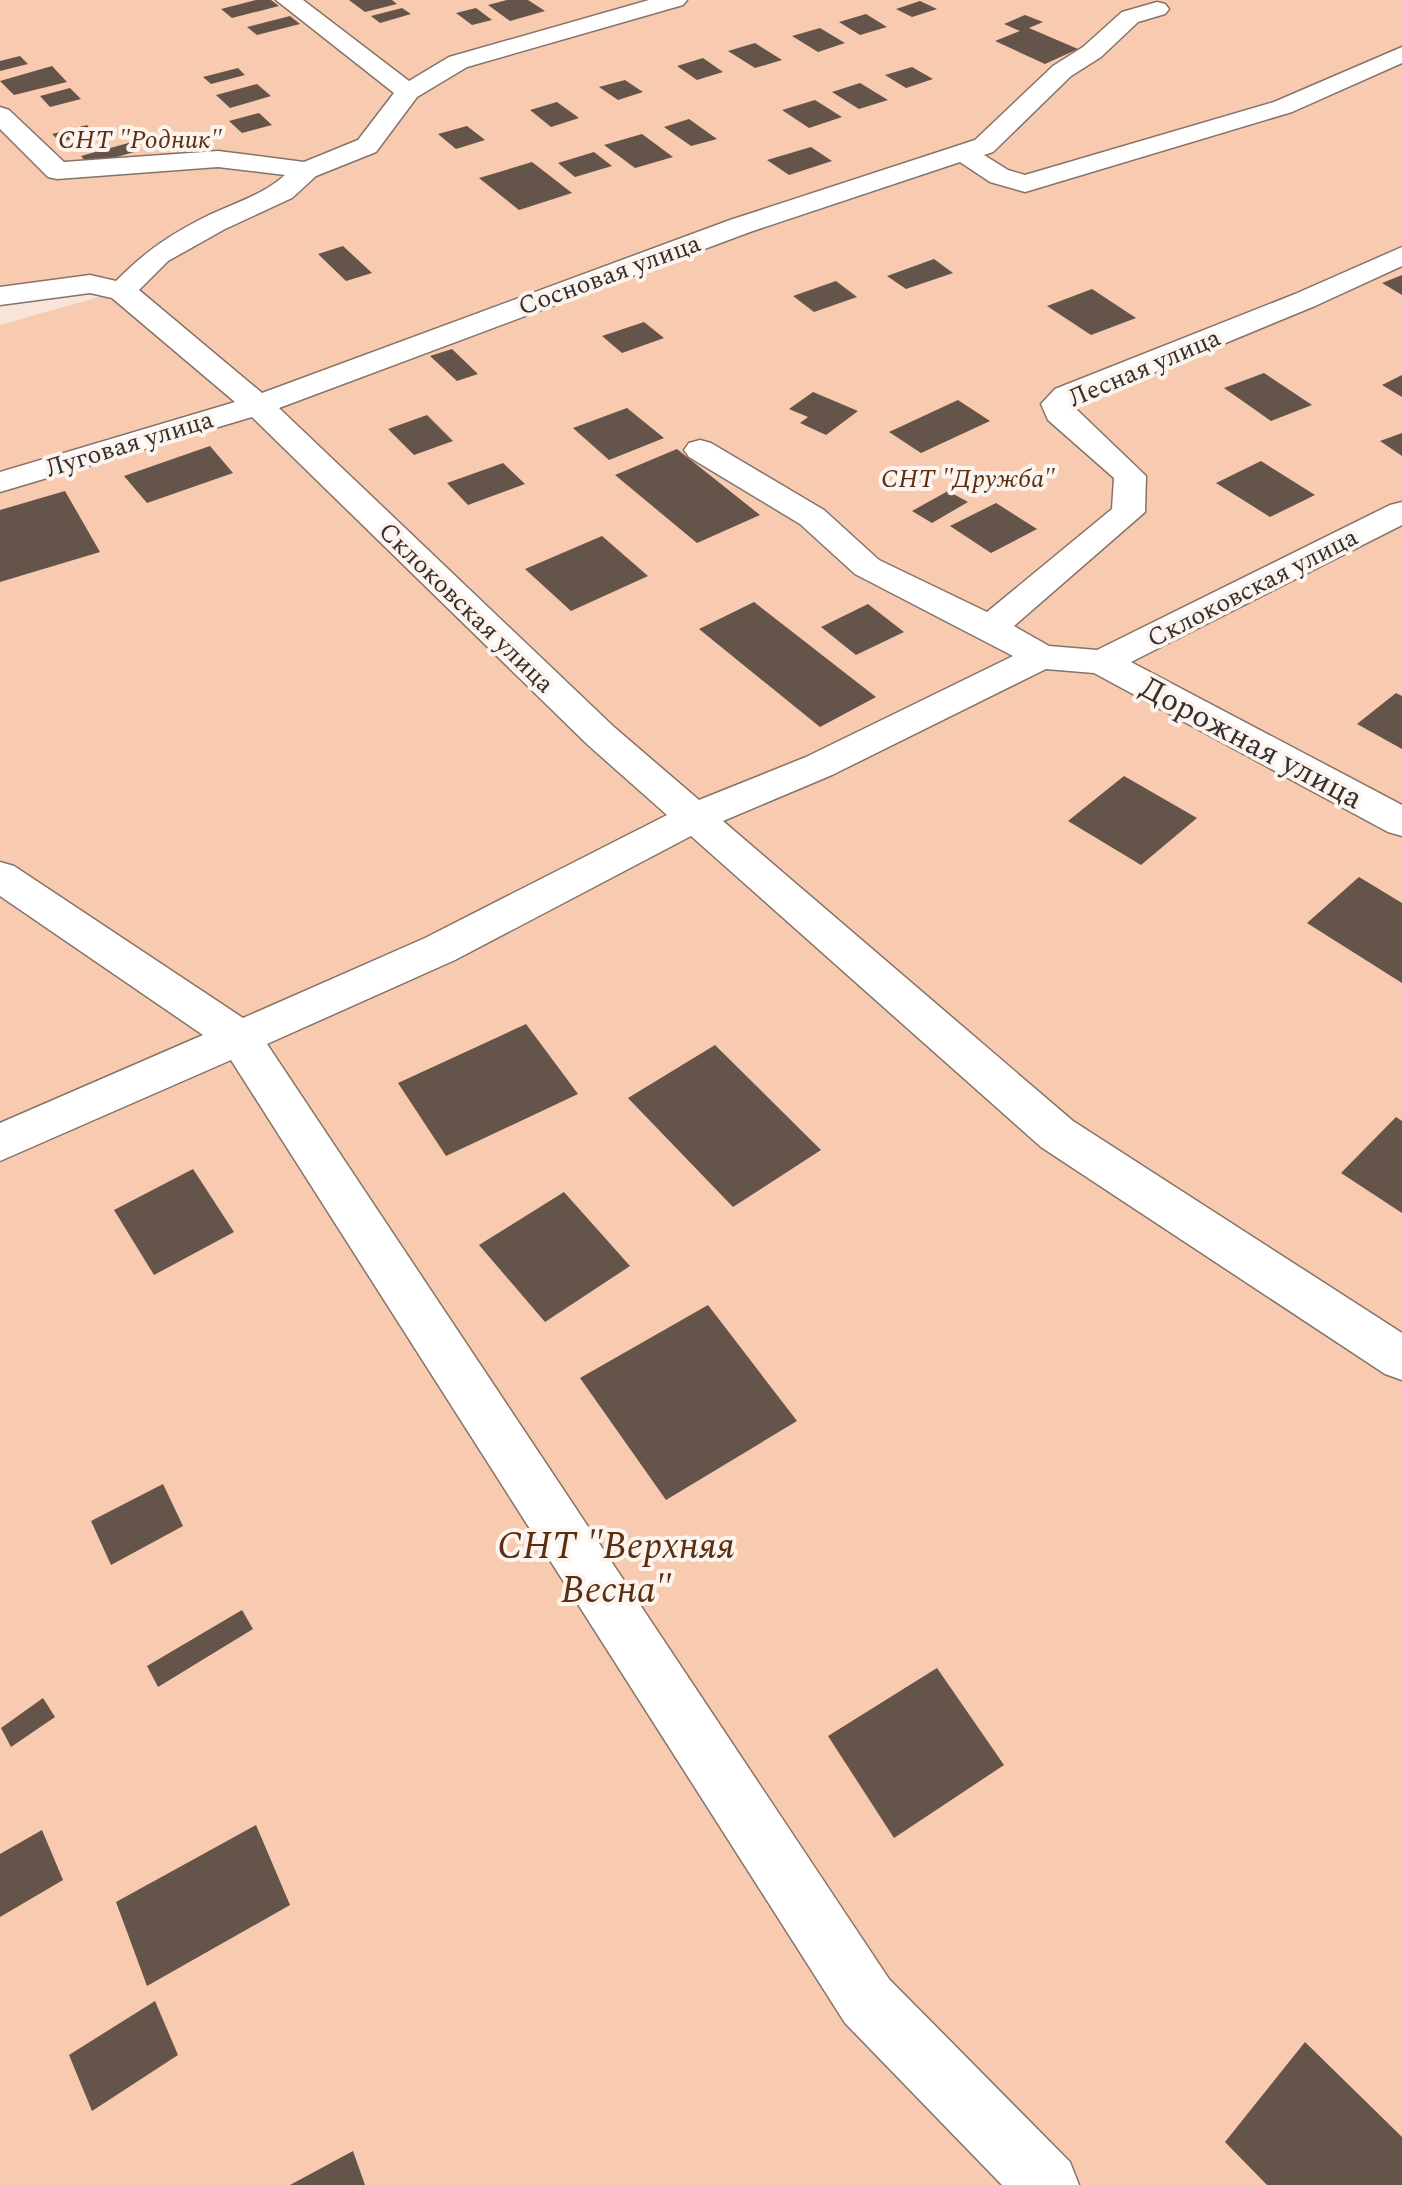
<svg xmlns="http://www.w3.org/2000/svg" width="1402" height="2185" font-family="Spectral,serif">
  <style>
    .green { fill: #f8caaf }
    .building { fill: #65544a }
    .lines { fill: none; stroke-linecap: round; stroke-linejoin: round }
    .minor-casing { stroke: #857368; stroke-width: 3 }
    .minor { fill: #fff; fill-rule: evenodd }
    .labels { text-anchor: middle; stroke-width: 8; stroke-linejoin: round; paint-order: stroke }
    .far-park-label { font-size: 26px; font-style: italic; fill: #5a2e0f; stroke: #fcf4ef }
    .far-street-label { font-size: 26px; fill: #372f2b; stroke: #fcf4ef }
    .street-label { font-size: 32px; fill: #372f2b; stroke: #fcf4ef }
    .near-park-label { font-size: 38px; font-style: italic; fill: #5a2e0f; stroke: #fcf4ef }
  </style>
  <rect width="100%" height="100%" fill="#f8e4d8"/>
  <path class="green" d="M0 0H1402V2185H0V325L120 291 0 296Z"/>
  <path class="building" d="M256 0H271L279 6 232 18 221 9Z
    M349 0H392L397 4 365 12Z
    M507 0H528L545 11 510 21 488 5Z
    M920 1 937 9 912 17 896 9Z
    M402 8 411 14 380 23 371 16Z
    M476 8 492 20 472 25 456 13Z
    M866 14 887 27 860 35 839 22Z
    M1025 15 1043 22 1029 28 1078 49 1045 64 995 41 1020 31 1004 24Z
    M290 16 300 24 257 35 247 27Z
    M820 28 845 43 818 52 792 36Z
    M755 43 782 60 755 68 728 51Z
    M20 56 28 64 0 71V61Z
    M703 58 723 72 697 80 677 66Z
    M52 66 67 82 14 95 0 81Z
    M912 67 933 79 906 88 885 75Z
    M238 68 245 75 211 84 203 77Z
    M625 80 643 92 618 100 599 87Z
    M860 83 888 100 859 109 832 92Z
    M257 84 271 96 230 108 216 95Z
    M70 88 81 99 50 107 40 96Z
    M815 100 842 117 809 128 782 110Z
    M557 102 579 118 551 127 530 110Z
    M259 113 272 125 242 133 229 121Z
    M689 119 717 139 691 146 664 127Z
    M87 125 94 133 60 142 52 134Z
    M467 126 485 140 456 149 438 134Z
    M642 134 673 157 635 168 604 145Z
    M132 142 141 150 89 165 81 156Z
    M811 147 832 161 789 175 767 160Z
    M594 152 612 166 575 177 558 163Z
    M532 162 572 193 519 210 479 178Z
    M343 246 372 273 346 281 318 254Z
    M934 259 953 273 906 289 887 276Z
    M1402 275V295L1382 283Z
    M836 281 857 297 814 312 793 296Z
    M1092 289 1136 318 1091 335 1047 306Z
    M644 322 664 338 622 353 602 336Z
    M452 349 478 374 457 381 430 356Z
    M1264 373 1312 405 1271 421 1224 388Z
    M1402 375V397L1382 385Z
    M813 392 858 411 826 435 800 423 808 417 789 409Z
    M958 400 990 421 921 453 889 432Z
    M627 408 664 438 609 460 573 428Z
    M427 415 453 441 414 455 388 429Z
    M1402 433V456L1380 441Z
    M210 446 233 473 147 503 124 476Z
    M677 449 760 515 697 543 615 475Z
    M1261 461 1315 495 1270 517 1216 483Z
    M503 463 525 484 468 505 447 483Z
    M65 491 100 552 0 582V510Z
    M948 491 968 502 932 523 912 511Z
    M996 503 1037 529 991 553 950 526Z
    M602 536 648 576 571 611 525 569Z
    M754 602 876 697 820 727 699 629Z
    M868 604 904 632 856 655 821 627Z
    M1396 693 1402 696V749L1357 724Z
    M1124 776 1197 818 1141 865 1068 821Z
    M1359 877 1402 903V983L1307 923Z
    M526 1024 578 1094 446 1156 398 1083Z
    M715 1045 821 1150 733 1207 628 1098Z
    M1396 1117 1402 1121V1213L1341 1173Z
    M193 1169 234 1232 154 1275 114 1210Z
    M564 1192 630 1266 545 1322 479 1245Z
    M708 1305 797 1421 666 1500 580 1378Z
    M163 1484 183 1526 111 1565 91 1521Z
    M242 1610 253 1629 158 1687 147 1666Z
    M937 1668 1004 1765 894 1838 828 1736Z
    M43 1698 55 1717 11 1747 1 1728Z
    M256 1825 290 1905 147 1986 116 1902Z
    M42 1830 63 1880 0 1917V1854Z
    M155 2001 178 2055 92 2111 69 2055Z
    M1305 2042 1402 2137V2185H1267L1225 2142Z
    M353 2151 365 2185H290Z"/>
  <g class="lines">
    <defs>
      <path id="minor" d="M276 0H303L409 81 449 57 649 0H687L683 5 467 67 417 97 376 152 316 176 292 198 225 229 168 261 139 290 262 393 730 220 975 140 1053 66 1083 47 1122 12 1157 2 1165 4 1169 9 1165 14 1138 22 1101 57 1071 76 993 152 984 155 1008 170 1025 175 1274 102 1402 47V63L1292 112 1025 192 990 182 960 162 750 232 279 408 614 727 699 800 806 757 1013 656 855 574 800 524 689 457 684 450 689 443 700 440 711 443 824 510 879 560 987 612 1112 509 1114 478 1048 420 1041 404 1055 389 1295 294 1402 247V266L1315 306 1073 406 1146 476 1145 512 1014 626 1049 646 1097 650 1390 505 1402 502V525L1131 662 1402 805V836L1388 832 1094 673 1046 669 832 775 723 821 1073 1121 1402 1333V1380L1385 1374 1041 1147 691 836 455 960 267 1044 889 1979 1070 2162 1079 2185H1002L845 2023 231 1060 0 1161V1123L203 1035 0 896V862L14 866 243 1018 425 938 667 815 588 745 252 417 0 492V472L235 402 112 298 90 293 0 305V287L90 275 116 281C146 251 169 235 207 216 234 203 263 195 285 175L218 167 57 179 48 177 0 129V107L9 110 64 162 218 151 304 162 358 140 394 93Z"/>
    </defs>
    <use href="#minor" class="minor-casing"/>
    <use href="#minor" class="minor"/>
  </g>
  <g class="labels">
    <g class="far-park-label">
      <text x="140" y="148">СНТ "Родник"</text>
      <text x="968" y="487">СНТ "Дружба"</text>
    </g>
    <g class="far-street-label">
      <text transform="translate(609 274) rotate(-20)" y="9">Сосновая улица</text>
      <text transform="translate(1144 367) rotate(-23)" y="9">Лесная улица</text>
      <text transform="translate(129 443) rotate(-17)" y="9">Луговая улица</text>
      <text transform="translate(1252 587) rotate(-27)" y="9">Склоковская улица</text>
      <text transform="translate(467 607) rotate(44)" y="9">Склоковская улица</text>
    </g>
    <g class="street-label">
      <text transform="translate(1252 742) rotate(28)" y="11">Дорожная улица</text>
    </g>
    <g class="near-park-label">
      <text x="616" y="1558">СНТ "Верхняя<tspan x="616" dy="44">Весна"</tspan></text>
    </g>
  </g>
</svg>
